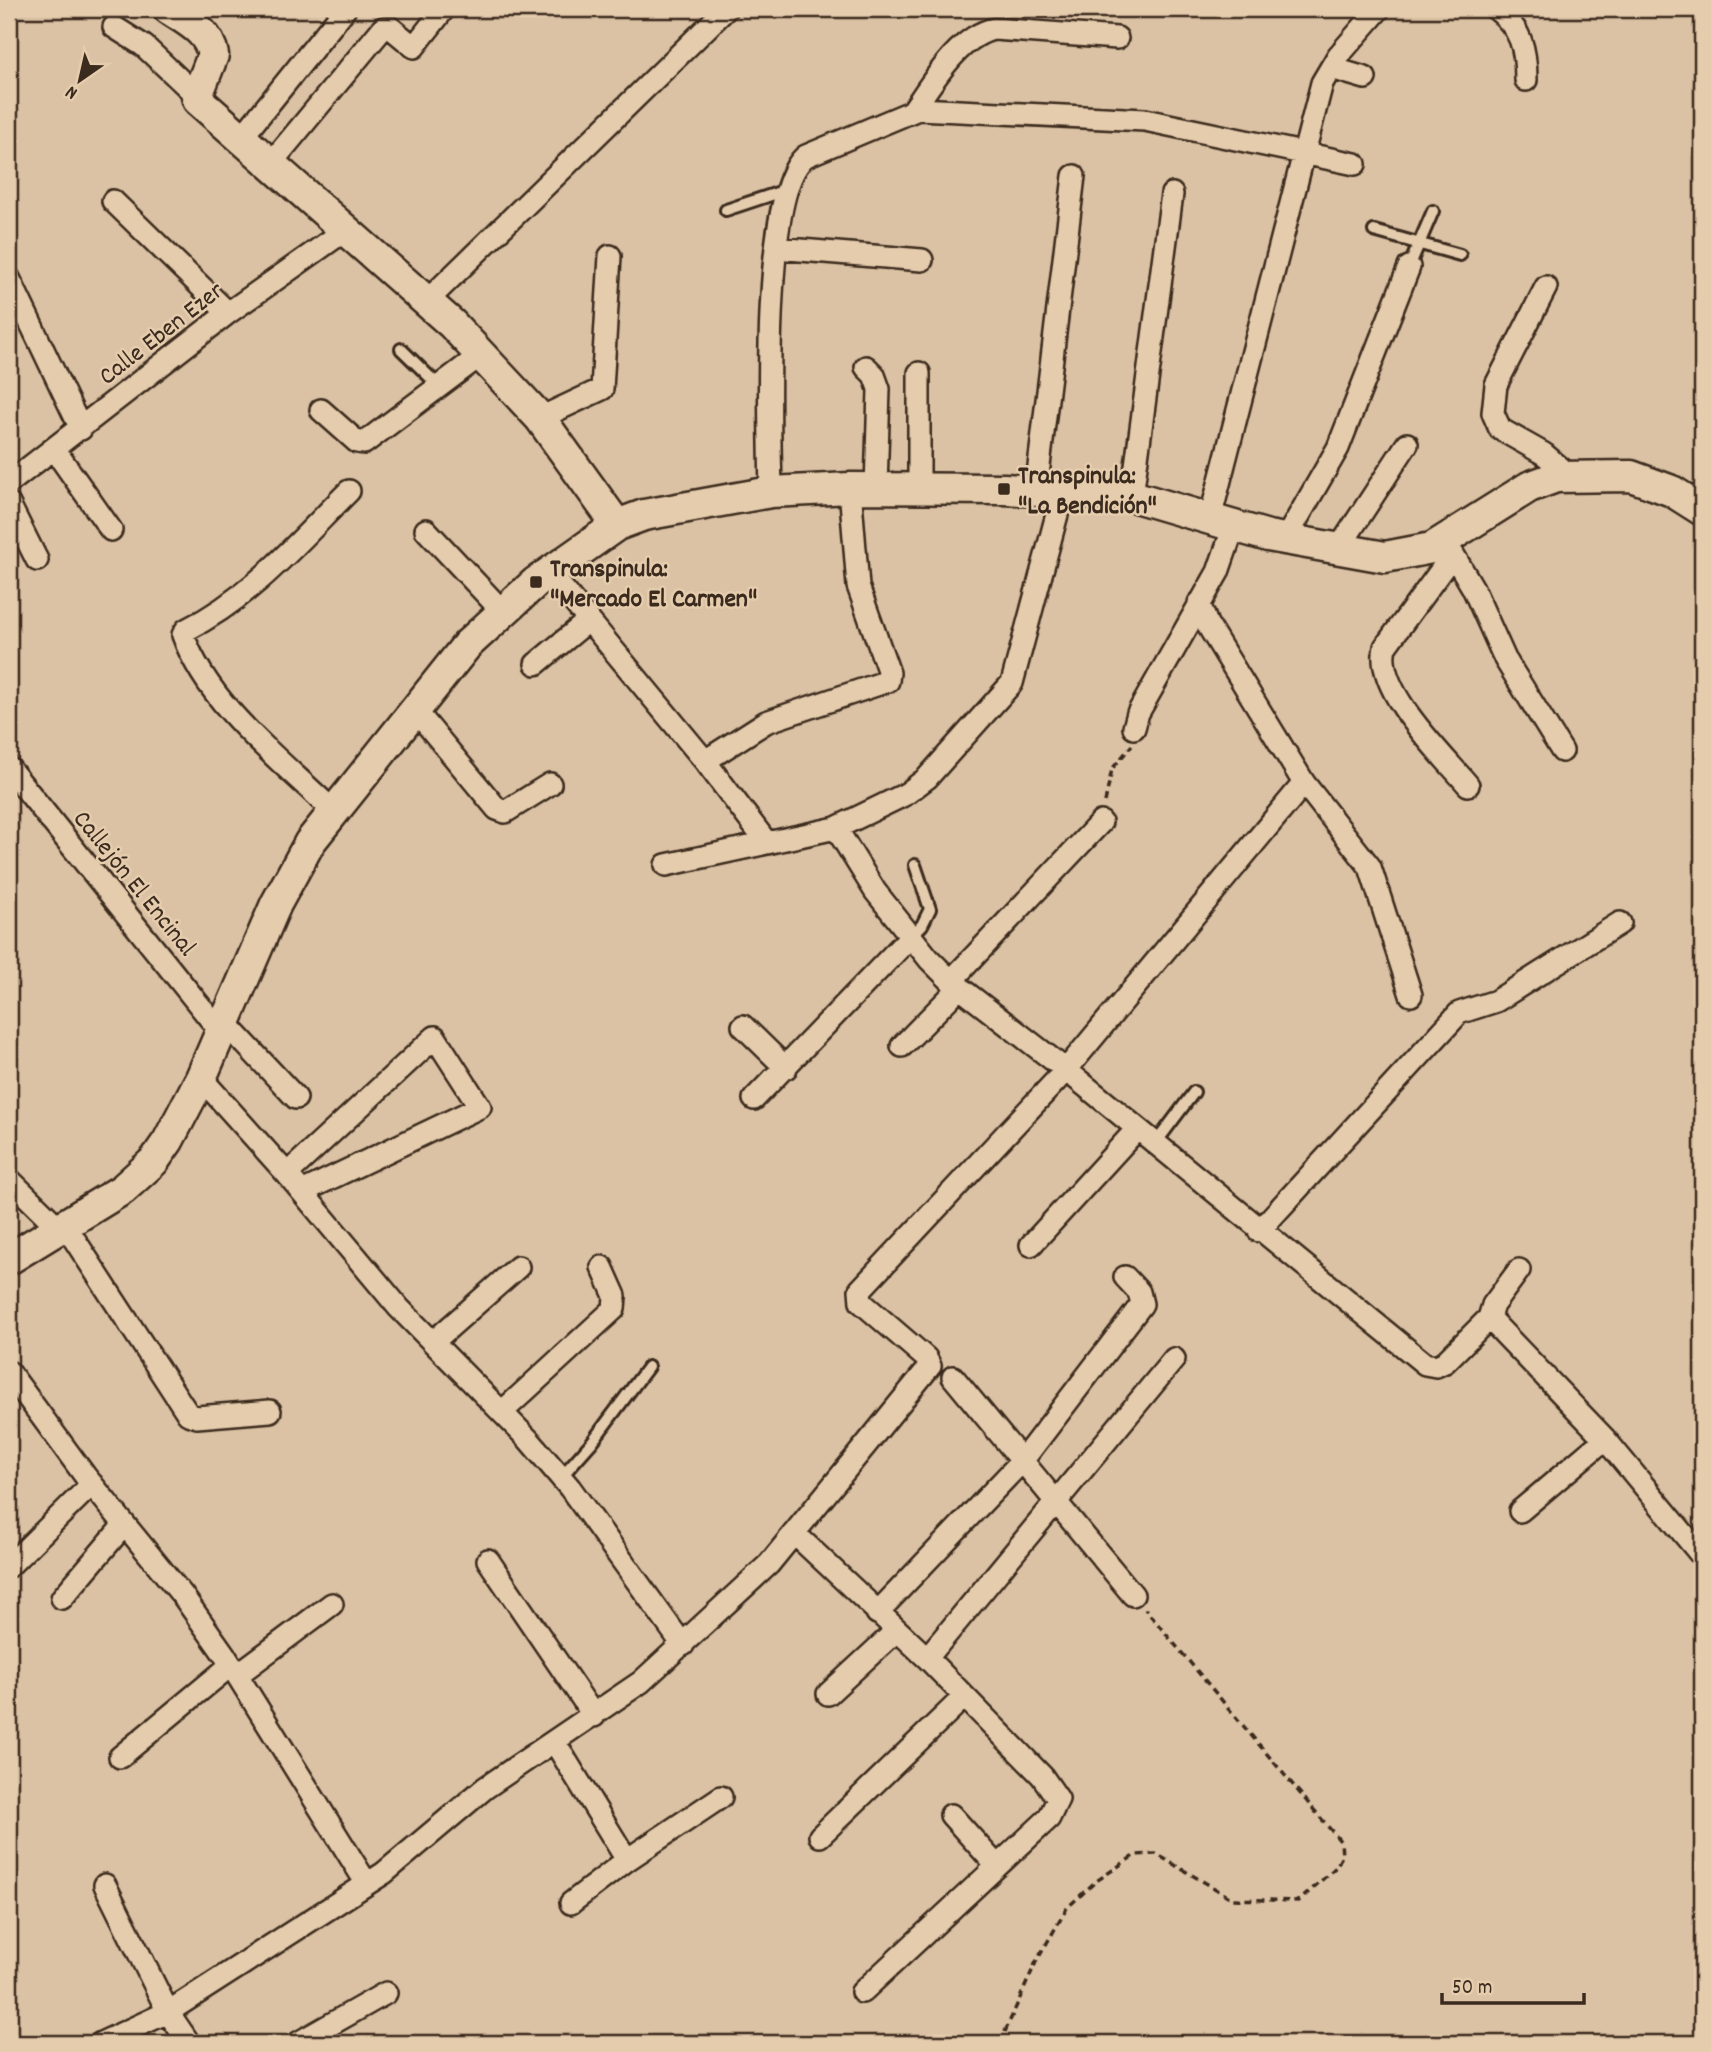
<svg xmlns="http://www.w3.org/2000/svg" width="1711" height="2052" font-family="Dekko,sans-serif">
  <style>
    .lines { fill: none; stroke-linecap: round; stroke-linejoin: round }
    .lane-casing { stroke: #3b2a1e; stroke-width: 16 }
    .street-casing { stroke: #3b2a1e; stroke-width: 26 }
    .secondary-casing { stroke: #3b2a1e; stroke-width: 35 }
    .path { stroke: #3b2a1e; stroke-width: 3.5; stroke-dasharray: 7 5; stroke-linecap: butt }
    .lane { stroke: #e5ccad; stroke-width: 10 }
    .street { stroke: #e5ccad; stroke-width: 21 }
    .secondary { stroke: #e5ccad; stroke-width: 30 }
    .poi-dot { fill: #3b2a1e; stroke: #e5ccad; stroke-width: 2.5 }
    .labels { text-anchor: middle; stroke-width: 5; stroke-linejoin: round; paint-order: stroke }
    .street-label { font-size: 26px; fill: #3b2a1e; stroke: #e5ccad }
    .poi-label { font-size: 26px; font-weight: bold; fill: #3b2a1e; stroke: #e5ccad; text-anchor: start }
  </style>
  <rect width="100%" height="100%" fill="#dbc2a4"/>
  <filter id="ink" filterUnits="userSpaceOnUse"><feTurbulence type="fractalNoise" baseFrequency=".0143" numOctaves="2"/><feDisplacementMap in="SourceGraphic" scale="14" xChannelSelector="R" yChannelSelector="G"/><feConvolveMatrix kernelMatrix="1 2 1 2 8 2 1 2 1" color-interpolation-filters="sRGB"/></filter>
  <g filter="url(#ink)">
    <g class="lines">
      <defs>
        <path id="lane" d="M726 210 789 189
          M1374 231 1460 255
          M1409 267 1433 211
          M401 349 439 386
          M910 937 922 925 930 909 915 865
          M1155 1144 1194 1092
          M561 1477 592 1442 648 1367"/>
        <path id="street" d="M1496 9C1521 28 1526 49 1526 80
          M114 27 144 46 197 96
          M1331 68 1365 78
          M913 110C932 83 959 36 994 29L1117 38
          M243 136 345 9
          M272 162 383 28H391L414 47 444 9
          M113 201 228 313
          M776 248 922 260
          M9 278 81 429
          M1546 287 1496 385 1493 413 1500 429 1544 454 1570 476
          M427 301 726 9
          M866 367 874 375 879 389 876 488
          M321 410 357 442 364 443 482 354
          M540 418 602 389 610 256
          M54 449 111 530
          M9 483 228 313 347 229
          M919 488V373
          M1036 491 1074 176
          M771 492C770 433 760 190 806 156L918 109 1145 120 1355 164
          M1132 496 1172 194
          M9 504 37 560
          M1210 519 1322 83 1338 56 1379 9
          M426 530 503 612
          M1285 540 1338 448 1409 267
          M1443 542 1453 554 1385 647C1374 690 1443 755 1468 785
          M1337 551 1407 444
          M1453 554 1473 588 1505 659 1562 751
          M549 572 705 761 767 843
          M1199 603 1207 624 1304 783 1370 867 1411 995
          M536 664 589 620
          M415 710 497 809 505 812 550 784
          M1134 728 1138 713 1218 572 1234 526
          M705 761 766 722 888 681 889 673 858 586 850 488
          M9 768 220 1031
          M334 812C281 760 209 707 183 635L186 630C251 598 298 542 349 491
          M836 828 875 891 929 959 951 981 1066 1070 1425 1364 1436 1366 1445 1362 1489 1318 1493 1305 1519 1270
          M666 865 836 828 906 794 927 778 1012 683 1063 492
          M951 981 1101 822
          M224 1021 296 1098
          M743 1026 786 1068
          M902 1046 960 987
          M201 1078 287 1174 399 1308 529 1440 570 1488 683 1645
          M754 1099 910 937
          M287 1174 435 1037 480 1107 302 1192
          M9 1179 59 1228
          M65 1225 188 1414 197 1417 270 1411
          M1259 1231 1459 1013 1496 1001 1620 923
          M1031 1245 1137 1129
          M1489 1318 1605 1439 1702 1556
          M433 1342 518 1267
          M9 1372 86 1477 183 1596 224 1654 367 1884
          M953 1377 1133 1595
          M502 1412 614 1309 615 1296 602 1267
          M1520 1511 1605 1439
          M795 1534 927 1658 1042 1776 1058 1799 1049 1818 862 1992
          M488 1560 594 1716
          M9 1566 92 1484
          M62 1598 124 1525
          M877 1613 1022 1461 1142 1304 1139 1292 1125 1277
          M927 1658 1174 1359
          M237 1675 332 1604
          M828 1694 896 1631
          M554 1741 627 1860 721 1797
          M120 1757 231 1665
          M951 1815 996 1865
          M820 1836 964 1697
          M105 1885 168 2012 189 2043
          M571 1903 627 1860
          M101 2043 168 2012 384 1873 485 1788 641 1682 769 1564 930 1366 926 1358 861 1302 860 1290 1066 1070 1304 783
          M298 2043 386 1993"/>
        <path id="secondary" d="M169 9C187 21 209 31 213 55L197 96 198 100 452 324 540 418 617 525
          M9 1259 123 1189 154 1161 168 1141 201 1078 276 904 310 842 467 645 536 582 617 525 644 515 771 492 850 488 1004 489 1132 496 1268 536 1385 557 1432 548 1529 487 1556 477 1631 476 1672 491 1702 510"/>
      </defs>
      <use href="#lane" class="lane-casing"/>
      <use href="#street" class="street-casing"/>
      <use href="#secondary" class="secondary-casing"/>
      <path class="path" d="M1105 802 1112 769 1132 745
        M1000 2043 1036 1962 1067 1908 1095 1882 1135 1855 1156 1854 1233 1899 1299 1901 1336 1867 1342 1856 1341 1842 1145 1609"/>
      <use href="#lane" class="lane"/>
      <use href="#street" class="street"/>
      <use href="#secondary" class="secondary"/>
    </g>
  </g>
  <g class="poi-dot">
    <rect x="997" y="482" width="14" height="14" rx="3.5"/>
    <rect x="529" y="575" width="14" height="14" rx="3.5"/>
  </g>
  <g class="labels">
    <g class="street-label">
      <text transform="translate(160 332) rotate(-38)" y="9">Calle Eben Ezer</text>
      <text transform="translate(136 882) rotate(51)" y="9">Callejón El Encinal</text>
    </g>
    <g class="poi-label">
      <text x="1018" y="483">Transpinula:<tspan x="1018" dy="30">"La Bendición"</tspan></text>
      <text x="550" y="576">Transpinula:<tspan x="550" dy="30">"Mercado El Carmen"</tspan></text>
    </g>
  </g>
  <rect width="1711" height="2052" fill="none" stroke="#e5ccad" stroke-width="35"/>
  <rect x="18" y="18" width="1676" height="2017" fill="none" stroke="#3b2a1e" stroke-width="2.5" filter="url(#ink)"/>
  <g transform="translate(80 80) rotate(214)" stroke="#e5ccad" stroke-width="5" paint-order="stroke">
  <path d="M0-5L12 26L0 18L-12 26Z" fill="#3b2a1e"/>
  <text y="-10" font-size="19" font-weight="bold" text-anchor="middle" fill="#3b2a1e">N</text>
  </g>
  <path d="M1442 1993v10h142v-10" fill="none" stroke="#3b2a1e" stroke-width="3.5"/>
  <text x="1452" y="1993" font-size="21" fill="#3b2a1e" stroke="#e5ccad" stroke-width="5" paint-order="stroke">50 m</text>
</svg>
